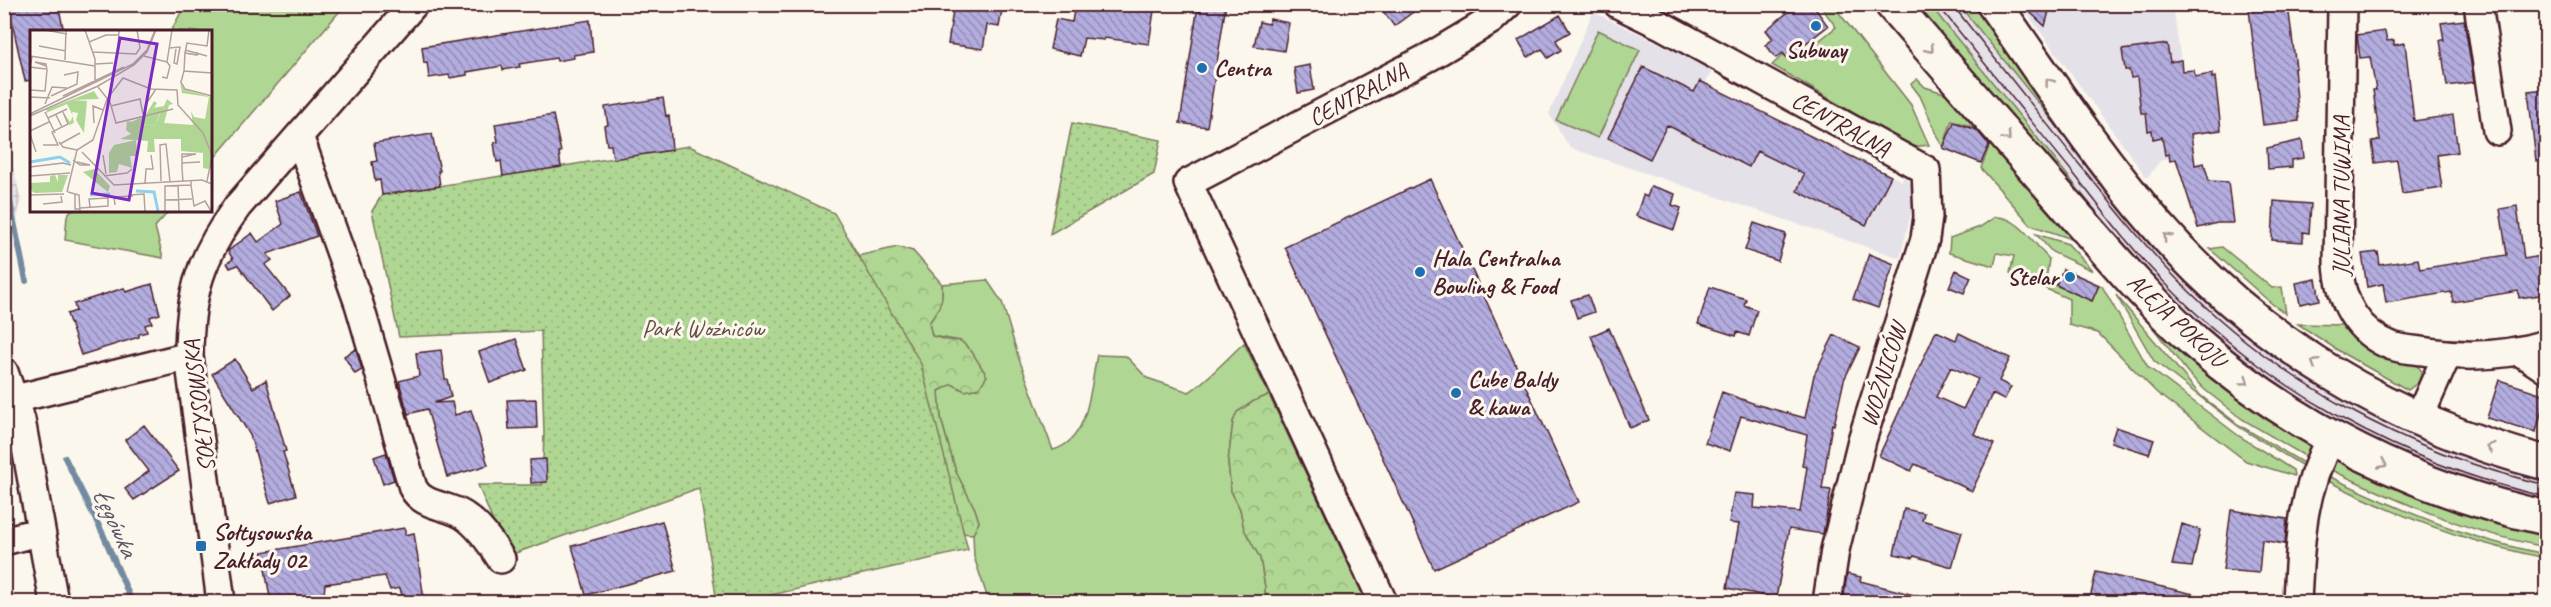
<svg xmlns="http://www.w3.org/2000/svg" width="2551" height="607" font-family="Caveat,sans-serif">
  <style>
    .built { fill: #e5e1e8 }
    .industrial { fill: url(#industrial-grid) }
    .grass { fill: #afd692; stroke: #7c7a5e; stroke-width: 1.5 }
    .forest { fill: url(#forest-crowns); stroke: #7c7a5e; stroke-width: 1.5 }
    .park { fill: url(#park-dots); stroke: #7c7a5e; stroke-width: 1.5 }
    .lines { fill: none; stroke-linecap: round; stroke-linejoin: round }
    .stream { stroke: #738aa1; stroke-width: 6 }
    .building { fill: url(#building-back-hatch); stroke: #4a1f2b; stroke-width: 1.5; fill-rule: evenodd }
    .minor-casing { stroke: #4a1f2b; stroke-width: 32 }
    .major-casing { stroke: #4a1f2b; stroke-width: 38 }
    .minor { stroke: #fbf7ec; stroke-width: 27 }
    .major { stroke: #fbf7ec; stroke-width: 33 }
    .tram { stroke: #4a1f2b; stroke-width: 1.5 }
    .oneway { stroke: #ab9695 }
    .poi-dot { fill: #1f6fb2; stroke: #fbf7ec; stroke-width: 2 }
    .labels { text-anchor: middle; stroke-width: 6; stroke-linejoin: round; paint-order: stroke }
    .poi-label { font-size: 24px; font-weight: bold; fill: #4a1f2b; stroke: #fbf7ec; text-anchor: start }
    .street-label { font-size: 24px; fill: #4a1f2b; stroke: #fbf7ec }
    .park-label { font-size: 24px; fill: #634d45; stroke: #fbf7ec }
    .water-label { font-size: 26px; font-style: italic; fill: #5e5466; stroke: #fbf7ec }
    .inset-river { fill: none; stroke: #8ed1ef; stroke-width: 3 }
    .inset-road { fill: none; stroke: #b4a19f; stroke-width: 1.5 }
    .view { fill: #7b2cbf; fill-opacity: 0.15; stroke: #7b2cbf; stroke-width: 3 }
    .inset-edge { fill: none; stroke: #4a1f2b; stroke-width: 3 }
  </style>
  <defs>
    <pattern id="industrial-grid" width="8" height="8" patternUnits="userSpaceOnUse" patternTransform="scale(1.5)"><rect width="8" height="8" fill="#e5e1e8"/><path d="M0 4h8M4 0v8" fill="none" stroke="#c6c1c7"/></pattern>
    <pattern id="forest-crowns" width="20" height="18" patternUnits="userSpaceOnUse" patternTransform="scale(1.5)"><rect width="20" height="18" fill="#afd692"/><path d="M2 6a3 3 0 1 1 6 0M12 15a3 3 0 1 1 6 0" fill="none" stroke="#98b77e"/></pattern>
    <pattern id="park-dots" width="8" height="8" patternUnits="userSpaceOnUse" patternTransform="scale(1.5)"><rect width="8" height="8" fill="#afd692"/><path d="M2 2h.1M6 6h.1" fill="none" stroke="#98b77e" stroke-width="1.8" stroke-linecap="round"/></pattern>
    <pattern id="building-back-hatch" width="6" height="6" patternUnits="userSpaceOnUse" patternTransform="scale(1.5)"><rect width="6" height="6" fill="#b3addf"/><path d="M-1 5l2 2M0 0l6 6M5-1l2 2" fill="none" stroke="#948cb5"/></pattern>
  </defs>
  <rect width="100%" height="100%" fill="#fbf7ec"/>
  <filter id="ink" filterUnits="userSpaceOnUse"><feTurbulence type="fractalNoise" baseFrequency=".0167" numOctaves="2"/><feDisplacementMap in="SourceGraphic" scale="12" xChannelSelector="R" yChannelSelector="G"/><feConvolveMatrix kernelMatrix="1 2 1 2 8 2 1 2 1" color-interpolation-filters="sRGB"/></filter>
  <g filter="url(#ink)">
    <path class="built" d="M1930 5H1959L2127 214 2190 284 2248 335 2307 377 2397 427 2453 451 2546 479V502L2477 484 2394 452 2328 418 2266 378 2217 341 2174 300 2134 258Z
      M2021 5H2173L2193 149 2169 156V158L2160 161 2147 178Z
      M1593 12 1713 69 1705 84 1902 181 1904 176 1911 184 1915 197 1900 258 1570 148 1549 114Z"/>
    <path class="industrial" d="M5 128 21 201 8 255 5 256Z"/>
    <path class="grass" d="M185 5H345L210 163V32L171 31Z
      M1827 5H1833L1911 105 1929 145 1911 147 1772 65 1784 54 1788 59 1802 49 1805 52 1836 27 1822 8Z
      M1907 5H1930C1975 60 2019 116 2064 171 2105 224 2146 276 2195 321 2292 411 2417 475 2546 502V506C2416 479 2294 413 2195 325 2147 283 2106 234 2065 186 2012 126 1959 65 1907 5Z
      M1959 5H1981L2143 228 2485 462C2387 428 2295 379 2218 310 2166 264 2124 211 2081 157 2041 106 2000 55 1959 5Z
      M1598 30 1640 50 1598 138 1556 120Z
      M1917 79 1925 87 1950 95 1990 133 1952 120 1943 148 1920 96 1911 84Z
      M1993 136 2309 441 2312 450 2310 459 2242 419 2205 390 2188 373 2143 315 2075 242 2066 237 2031 225 1981 168Z
      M71 210H170L155 227 163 258 65 240 67 216Z
      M1995 217C2019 216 2034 244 2049 259L2046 281 2092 301 2099 285 2102 286 2148 367 2239 436 2293 470 2294 476 2246 461 2157 393 2098 333 2069 325V299L2010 273 2014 256 1997 253 1994 266 1949 253 1950 238 1980 227Z
      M2036 234 2068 244 2093 271 2052 252Z
      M2222 247 2272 288 2282 287 2286 314 2271 303 2210 249Z
      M987 280 1002 302 1018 356 1053 450C1090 440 1090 387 1097 355L1126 356 1147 378 1189 392C1208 380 1226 359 1244 343L1269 395 1254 401 1237 413 1233 422 1228 462 1231 491 1240 509 1244 529 1260 558 1265 587V602H989L974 557 973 534 979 522 975 509 956 472 941 419 939 391 952 384 965 391 961 341 932 336 929 323C938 310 943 301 942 284Z
      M2116 295 2200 395 2239 425 2307 465 2306 468 2239 427 2154 361Z
      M2298 324 2345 325 2387 357 2417 366 2421 370 2420 381 2408 390 2342 353Z
      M2340 459 2546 529V547C2469 533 2397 501 2327 468Z
      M2324 474C2396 508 2468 540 2546 554V558C2467 543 2394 515 2322 478Z"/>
    <path class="forest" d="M898 247 913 251 942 284V298L938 310 929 323 932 336 947 340 961 341 972 352 987 376 979 388 965 391 952 384 939 391 941 419 956 472 975 509 979 522 973 534 959 533 857 256Z
      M1269 395 1366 602H1265V587L1260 558 1244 529 1240 509 1231 491 1228 462 1233 422 1237 412 1254 401Z"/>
    <path class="park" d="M1072 123 1161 140 1154 174 1050 234Z
      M689 146 834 213 921 364 968 550 741 602H717L699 488 507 556 478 485H542L544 434 541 331 399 337 372 211 382 195Z"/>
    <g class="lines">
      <path class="stream" d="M4 172 26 281
        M65 458 103 534 132 602"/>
    </g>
    <path class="building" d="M8 4H58L64 32H32V80L25 81Z
      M954 4H1003L999 27 987 25 983 49 948 44Z
      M1075 4H1155L1149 44 1104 38V40L1084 38 1080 56 1050 49 1056 19 1072 22Z
      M1201 4H1226L1207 127 1180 123 1197 12H1200Z
      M1378 4H1424L1394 26Z
      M1798 4H1812L1828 26 1787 58 1783 53 1776 58 1765 45 1773 39 1766 30Z
      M2021 4H2051L2045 26Z
      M2288 5 2296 68H2294L2299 121 2263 125 2249 9Z
      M1560 15 1570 32 1556 40 1561 50 1548 58 1542 49 1528 57 1518 40Z
      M1270 19 1289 23 1284 51 1254 46 1259 22 1269 24Z
      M590 20 593 52 573 55 574 58 557 61 556 58 519 64 520 67 503 70 502 66 467 72V75L450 78 449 75 429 78 427 62 424 63 422 47Z
      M2464 20 2474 82 2447 86 2440 40H2444L2441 23Z
      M2385 31 2387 41 2394 40V45L2405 43 2414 121 2453 115 2458 152 2437 155 2442 188 2402 194 2397 160 2375 163 2372 141 2380 140 2373 90H2376L2370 57 2360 58 2357 35Z
      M2167 44 2170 62 2181 60 2182 71 2194 70 2195 77 2212 74V78L2215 77 2221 130 2191 134 2195 165 2204 163 2209 181 2228 182 2233 223H2217L2198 228 2176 159 2170 161 2169 154 2165 155 2162 137 2153 139 2152 130 2148 131 2146 113H2141L2137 77 2131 78 2129 70H2125L2122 50Z
      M1310 65 1314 90 1298 93 1294 68Z
      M1643 67 1694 92 1700 81 1891 176 1866 225 1797 191 1804 174 1757 151 1749 167 1667 125 1650 159 1608 138Z
      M2547 89V160L2536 161 2528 91Z
      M663 98 666 116 669 115 672 150 613 159 611 145H607L604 126 608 125 605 107Z
      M553 115 561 152H559L561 167 503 176 501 161 497 162 494 143 498 142 495 124Z
      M1954 122 1977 130 1989 145 1981 163 1943 148Z
      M432 134 440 171H438L440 186 382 195 380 180 375 181 372 162 377 161 374 143Z
      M2302 140 2304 158 2292 160V167L2268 169 2267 148Z
      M1430 179 1579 502 1434 569 1285 247Z
      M1651 186 1675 194 1672 205 1681 208 1674 230 1636 216 1643 195 1647 197Z
      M301 192 317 236 267 254 272 260 265 265 290 296 272 311 238 265 230 268 227 263 233 259 228 251 252 233 258 242 283 224 275 201Z
      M2274 201 2311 204 2309 233 2303 232V242L2272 240Z
      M2517 206 2524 259 2547 255V294L2519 298 2518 291 2453 302 2451 292 2386 303 2383 284 2367 287 2362 254 2378 252 2380 265 2418 259 2420 269 2507 255 2500 209Z
      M1754 223 1786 234 1778 261 1745 250Z
      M1869 254 1894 264 1878 308 1853 299Z
      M2063 269 2099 285 2092 301 2056 285Z
      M1956 270 1971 277 1964 293 1949 287Z
      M2316 279 2320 300 2300 304 2296 283Z
      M152 284 160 314 150 317 152 323 145 325 147 332 139 334V337L81 355 67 314 76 311 74 304 124 288 126 292Z
      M1710 287 1746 299 1744 305 1757 310 1749 336 1737 332 1736 336 1698 324Z
      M1588 295 1594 312 1577 318 1571 300Z
      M1609 328 1649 420 1630 428 1591 336Z
      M1936 331 1956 340 1959 333 2010 358 1999 381 2011 387 2004 400 1992 394 1974 434 1994 444 1972 491 1915 464 1911 471 1879 456ZM1951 367 1978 379 1963 409 1936 397Z
      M1834 335 1860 347 1844 380 1834 425 1832 424 1822 489 1831 490 1823 534 1789 529 1776 598 1727 588 1739 524 1729 523 1734 493 1755 495 1754 508 1800 512 1807 467 1802 466 1807 435 1741 416 1730 451 1705 443 1722 392 1755 404 1805 418 1814 375Z
      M516 339 527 370 490 383 479 352Z
      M356 349 362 370 355 374 344 356Z
      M441 350 445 379H447L451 397 434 403 452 402 455 415 471 410 488 465 447 477 427 409 408 414 399 381 419 376 416 353Z
      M235 359 253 388 266 380 286 451 283 452 296 495 270 503 250 435 212 374Z
      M2499 380 2546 395 2536 432 2487 418Z
      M536 399 537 428 509 429 507 400Z
      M144 425 179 471 134 500 125 489 149 471 125 440Z
      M2116 427 2154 440 2149 454 2111 442Z
      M386 453 394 480 383 484 374 457Z
      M546 459 547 482 531 483 530 460Z
      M1904 509 1924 513 1922 520 1962 532 1952 567 1914 556 1913 558 1894 554Z
      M2231 510 2287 519 2285 544 2262 540 2259 573 2223 570Z
      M662 521 676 571 586 595 572 546Z
      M2182 524 2200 530 2192 567 2172 565Z
      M405 528V535L414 533 424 599 404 603 400 588 390 590 385 576 325 584 324 594 315 595 317 603H271L262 552Z
      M2096 572 2203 596 2202 603H2089Z
      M1847 574 1861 577 1860 581 1922 597 1921 603H1843Z"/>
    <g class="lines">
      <defs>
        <path id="minor" d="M1618 4 1659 24 1926 170 1928 217 1925 239 1862 440 1835 550 1827 602
          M2342 4 2338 263C2340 300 2356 332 2392 346 2403 350 2417 350 2429 352 2469 358 2507 356 2546 344
          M2478 4 2497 131
          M299 136 359 304 413 488C422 506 447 505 463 515 479 525 491 543 501 559
          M2519 351 2546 369
          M4 372 21 420 54 602
          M15 399 189 356
          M2418 420 2447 355
          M4 541 41 531
          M221 602 189 356C189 293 201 257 237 207L414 4
          M1383 602 1188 183 1431 56 1491 20 1508 4
          M2297 602C2300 541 2301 493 2331 437"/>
        <path id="major" d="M1892 4C1946 67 2001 130 2055 192 2100 243 2143 296 2194 341 2294 429 2417 490 2546 518
          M1994 4C2046 78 2096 155 2155 223 2258 343 2394 424 2546 463"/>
      </defs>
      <use href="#minor" class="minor-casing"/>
      <use href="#major" class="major-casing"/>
      <use href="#minor" class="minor"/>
      <use href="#major" class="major"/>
      <path class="tram" d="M1937 4C1983 61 2028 118 2074 174 2103 211 2131 249 2164 282 2268 390 2401 463 2546 497
        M1952 4C1994 58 2037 111 2079 164 2110 201 2139 240 2173 275 2274 380 2405 452 2546 485"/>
    </g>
    <defs><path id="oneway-chevron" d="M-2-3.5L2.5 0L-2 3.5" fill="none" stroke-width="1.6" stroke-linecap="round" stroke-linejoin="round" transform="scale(1.5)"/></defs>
    <g class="oneway">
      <use href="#oneway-chevron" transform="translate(1930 49) rotate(49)"/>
      <use href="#oneway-chevron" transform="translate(2049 82) rotate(-126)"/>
      <use href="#oneway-chevron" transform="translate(2007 137) rotate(49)"/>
      <use href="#oneway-chevron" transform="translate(2167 237) rotate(-133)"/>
      <use href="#oneway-chevron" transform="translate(2315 363) rotate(-148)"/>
      <use href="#oneway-chevron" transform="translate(2245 381) rotate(36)"/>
      <use href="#oneway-chevron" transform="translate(2490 447) rotate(-162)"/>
      <use href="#oneway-chevron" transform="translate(2383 464) rotate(25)"/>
    </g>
  </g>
  <g class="poi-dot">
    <circle cx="1816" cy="26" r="6"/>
    <circle cx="1202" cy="68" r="6"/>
    <circle cx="1420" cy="272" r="6"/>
    <circle cx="2070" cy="277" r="6"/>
    <circle cx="1456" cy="393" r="6"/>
    <rect x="195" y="540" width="12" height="12" rx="3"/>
  </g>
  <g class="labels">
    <g class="poi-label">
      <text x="1816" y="58" text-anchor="middle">Subway</text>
      <text x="1214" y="76">Centra</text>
      <text x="1432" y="266">Hala Centralna<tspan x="1432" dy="28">Bowling &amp; Food</tspan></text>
      <text x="2058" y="285" text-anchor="end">Stelar</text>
      <text x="1468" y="387">Cube Baldy<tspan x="1468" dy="28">&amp; kawa</tspan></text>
      <text x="213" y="540">Sołtysowska<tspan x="213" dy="28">Zakłady 02</tspan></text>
    </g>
    <g class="street-label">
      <text transform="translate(1358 94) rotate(-28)" y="8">CENTRALNA</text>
      <text transform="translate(1841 124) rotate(29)" y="8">CENTRALNA</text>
      <text transform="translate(2341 196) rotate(-90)" y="8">JULIANA TUWIMA</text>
      <text transform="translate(2177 320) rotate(43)" y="8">ALEJA POKOJU</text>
      <text transform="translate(1883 375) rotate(-73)" y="8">WOŹNICÓW</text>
      <text transform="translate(199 406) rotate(-97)" y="8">SOŁTYSOWSKA</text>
    </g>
    <g class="park-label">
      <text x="703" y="336">Park Woźniców</text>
    </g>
    <g class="water-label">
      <text transform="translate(116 522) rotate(65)" y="9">Łęgówka</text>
    </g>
  </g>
  <g transform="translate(30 30)">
    <rect width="182" height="182" fill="#fbf7ec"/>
    <path d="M150 51 155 60 181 67V137L178 139 173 138V123L151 121V109H124L125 122H117L118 111 90 109 101 104 96 100 97 91 125 96 130 84 123 78 134 76 137 69 143 74 139 75 134 93 163 95 161 81 164 87 175 89 179 67 152 63ZM64 61 69 69 42 70 57 71 54 103 46 90 48 83 42 82 44 93 39 95 34 83 40 92 43 86 37 74 16 83 17 79ZM64 139 80 156 78 162 53 142ZM25 145 28 152V145H38L32 162 5 163 0 160V153L20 152V146Z" fill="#afd692"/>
    <path d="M124 71 127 73 124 78 131 80 125 96 101 92 115 86Z" fill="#afd692"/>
    <path d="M106 110 107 126H100L102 138 89 134 87 142 79 143V123L84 115Z" fill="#afd692"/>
    <path class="inset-river" d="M0 132 30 127 40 133M106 161 124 162 128 181M60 165 80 164"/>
    <path class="inset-road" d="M15 0 37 4M55 0 65 29V51M107 0 110 18M0 7V26M59 12 76 5H88M9 16 36 21M139 18 150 17 147 34 144 33 146 19M88 20 89 0M155 20 177 26M63 22 106 24 110 18M167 22V25L155 23 154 41 182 43M155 23 157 13 177 16 179 0M0 26 65 36M114 26 137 32 142 0M2 27 0 37 16 39M35 30 36 0M125 32 122 43 125 32M65 34 83 33M154 41 151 52 155 59 182 66M132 47 137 48 140 36 137 32M68 57 80 72 86 93 143 79M0 60 15 61 17 40 16 34 5 32 16 36M21 66 47 54 48 42 34 45M33 66 94 37M0 67 20 68M15 74 22 57 37 58M116 74 126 59M81 76 110 69 113 84M15 82 25 103M0 84 103 34 117 20 125 0M0 86 68 56 104 35 117 22 126 0M18 88 37 79M64 93 63 76 73 80M32 97 38 94 33 82M0 101 19 92M0 104 6 122M29 112 33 117 47 120M30 114 50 103M13 115H28L22 102 32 97 26 85M52 122 84 155 172 150 182 154M73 125 76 144M152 127 166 124H152V138L153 152M43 130 50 135H60L47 132M152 133 170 132M0 137 33 133 41 135M0 146 40 143M74 146 97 143 102 139M131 151 130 115 136 114 140 152M177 151 182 127M115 154 116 139H123L121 125M148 155 149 181M161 155 164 176 175 171 181 181M37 162 47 120 63 110 77 69 93 48 121 59 147 60 148 75 173 103 182 125M38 162 49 165 50 181M45 164V179H50M0 165 34 164M100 165 114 164 115 181M135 170 162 169M13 174 32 172 31 166M85 175 84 167 103 166M50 178 78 176V168L59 169 60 177M135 181V156L161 155V151"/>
    <path class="view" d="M90 8 127 14 99 170 62 163Z"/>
    <rect width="182" height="182" class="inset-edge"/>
  </g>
  <rect width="2551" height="607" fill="none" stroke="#fbf7ec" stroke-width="24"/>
  <rect x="12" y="12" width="2527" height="583" fill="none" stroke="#4a1f2b" stroke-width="2" filter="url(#ink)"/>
</svg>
